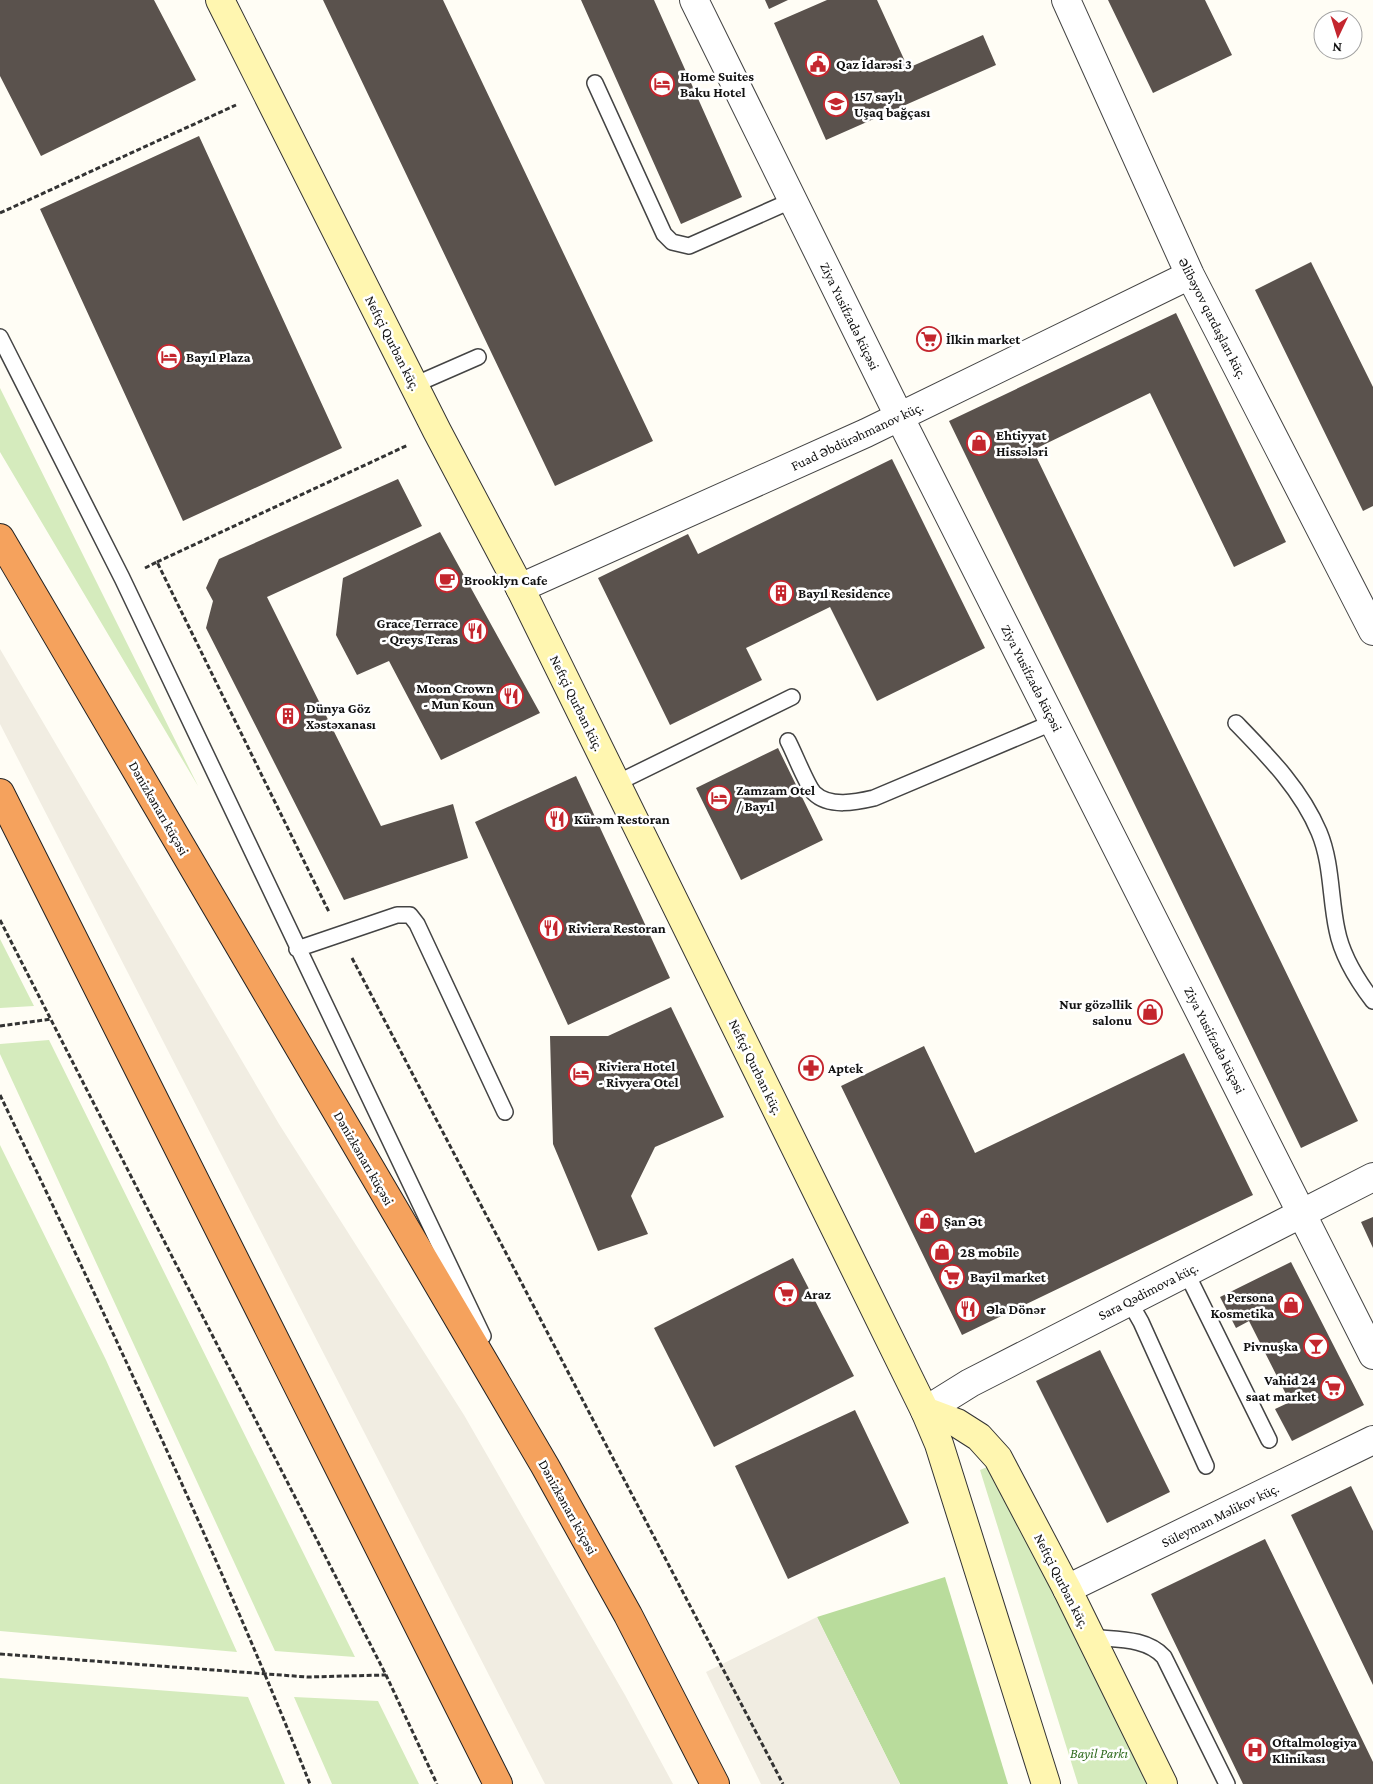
<svg xmlns="http://www.w3.org/2000/svg" width="1373" height="1784" font-family="'Crimson Pro',serif">
  <style>
    .green { fill: #d5ebbd }
    .forest { fill: #b9dc9c }
    .plaza { fill: #f1ede2 }
    .building { fill: #5a524d }
    .lines { fill: none; stroke-linecap: round; stroke-linejoin: round }
    .lane-casing { stroke: #444; stroke-width: 18 }
    .street-casing { stroke: #444; stroke-width: 30 }
    .secondary-casing { stroke: #333; stroke-width: 30 }
    .highway-casing { stroke: #222; stroke-width: 30 }
    .path { stroke: #333; stroke-width: 3; stroke-dasharray: 5 2.5; stroke-linecap: butt }
    .lane { stroke: #fff; stroke-width: 15 }
    .street { stroke: #fff; stroke-width: 28 }
    .secondary { stroke: #fff6b0; stroke-width: 28 }
    .highway { stroke: #f5a25d; stroke-width: 28 }
    .labels { text-anchor: middle; stroke-width: 5; stroke-linejoin: round; paint-order: stroke }
    .poi-label { font-size: 14px; font-weight: bold; fill: #111; stroke: #fff; text-anchor: start }
    .street-label { font-size: 14px; fill: #111; stroke: #fff }
    .park-label { font-size: 14px; font-style: italic; fill: #2f6b1f; stroke: #fff }
  </style>
  <rect width="100%" height="100%" fill="#fffdf5"/>
  <path class="green" d="M0 388 198 786 0 452Z
    M0 939 34 1006 0 1008Z
    M49 1040 355 1657 275 1651 0 1054V1044Z
    M0 1145 106 1360 237 1652 0 1631Z
    M992 1465 1147 1784H1078L980 1470Z
    M0 1678 248 1697 285 1784H0Z
    M294 1697 378 1701 419 1784H332Z"/>
  <path class="forest" d="M945 1577 1008 1784H900L817 1617Z"/>
  <path class="plaza" d="M0 649 279 1124 464 1415 625 1695 673 1784H545L0 724Z
    M817 1617 900 1784H761L706 1672Z"/>
  <path class="building" d="M0 0H154L196 80 41 156 0 76Z
    M323 0H443L653 441 555 486Z
    M581 0H654L742 197 681 224Z
    M765 0H788L769 9Z
    M827 0H877L908 68 983 35 996 65 826 140 774 23Z
    M1108 0H1205L1232 55 1153 93Z
    M199 136 342 448 183 521 40 209Z
    M1311 262 1373 387V506L1363 511 1255 290Z
    M1176 313 1286 542 1234 567 1150 393 1033 450 1358 1121 1301 1148 949 421Z
    M892 459 985 648 877 701 830 607 746 648 762 680 670 725 598 578 688 534 698 554Z
    M398 479 422 526 267 597 381 826 453 804 468 858 344 900 206 628 213 601 206 588 219 559Z
    M440 532 540 713 441 760 389 661 357 675 336 635 343 578Z
    M778 748 823 840 741 880 696 788Z
    M576 776 670 978 568 1025 475 822Z
    M671 1007 724 1117 655 1147 631 1196 648 1234 598 1251 553 1144 550 1036H608Z
    M924 1046 975 1153 1184 1053 1253 1195 962 1335 841 1086Z
    M1373 1217V1248L1361 1222Z
    M793 1258 854 1376 714 1447 654 1328Z
    M1291 1262 1364 1405 1292 1441 1275 1409 1290 1402 1249 1321 1236 1328 1220 1297Z
    M1100 1350 1170 1492 1107 1523 1036 1381Z
    M855 1410 909 1523 788 1579 735 1466Z
    M1351 1486 1373 1531V1685L1291 1515Z
    M1265 1539 1373 1762V1784H1243L1151 1594Z"/>
  <g class="lines">
    <defs>
      <path id="lane" d="M595 83 664 234 672 242 689 246 793 200
        M0 337 122 578 483 1336
        M414 385 478 357
        M1236 723C1268 756 1301 789 1319 832 1332 863 1330 898 1337 930 1342 956 1357 980 1373 1001
        M788 741C794 752 807 786 814 793 829 808 857 802 874 798L1054 722
        M617 783 792 697
        M297 949 397 915H410L417 924 505 1112
        M1186 1272 1269 1440
        M1129 1301 1141 1322 1206 1466
        M1090 1637C1115 1640 1146 1637 1164 1657L1227 1784"/>
      <path id="street" d="M694 0 899 416 1373 1355
        M1066 0 1190 275 1373 631
        M520 588 866 433 1190 275
        M925 1411 970 1383 1373 1177
        M1067 1589 1373 1440"/>
      <path id="secondary" d="M220 0 437 431 520 588 925 1411 939 1444 1046 1784
        M925 1411 957 1423 979 1437 998 1458 1067 1589 1163 1784"/>
      <path id="highway" d="M0 538 545 1466 628 1615 715 1784
        M0 793 498 1784"/>
    </defs>
    <use href="#lane" class="lane-casing"/>
    <use href="#street" class="street-casing"/>
    <use href="#secondary" class="secondary-casing"/>
    <use href="#highway" class="highway-casing"/>
    <path class="path" d="M0 213 236 105
      M157 562 408 445
      M145 568 157 562 329 912
      M0 920 386 1675 437 1784
      M352 958 783 1784
      M0 1026 52 1019
      M0 1095C109 1322 216 1550 310 1784
      M0 1654 307 1677 386 1675"/>
    <use href="#lane" class="lane"/>
    <use href="#street" class="street"/>
    <use href="#secondary" class="secondary"/>
    <use href="#highway" class="highway"/>
  </g>
  <defs>
    <symbol id="civic-ring" viewBox="-11 -11 22 22"><circle r="9.5" fill="#fff" stroke="#c4262e" stroke-width="1.5"/><path d="M-.6-6.5H3V-4.5H.6V-3L4-1V1h2V6H-6V1h2V-1L-.6-3ZM-1.2 2.5V6h2.4V2.5Z" fill="#c4262e"/></symbol>
    <symbol id="hotel-ring" viewBox="-11 -11 22 22"><circle r="9.5" fill="#fff" stroke="#c4262e" stroke-width="1.5"/><path d="M-6-4.5h1.5V1H6V5H4.5V3h-9V5H-6ZM-4 0a1.8 1.8 0 1 1 3.6 0ZM.5 0V-2.5h3Q6-2.5 6 0Z" fill="#c4262e"/></symbol>
    <symbol id="school-ring" viewBox="-11 -11 22 22"><circle r="9.5" fill="#fff" stroke="#c4262e" stroke-width="1.5"/><path d="M0-5L7-2L0 1L-7-2ZM-4 1L0 2.5L4 1V4Q0 6-4 4Z" fill="#c4262e"/></symbol>
    <symbol id="supermarket-ring" viewBox="-11 -11 22 22"><circle r="9.5" fill="#fff" stroke="#c4262e" stroke-width="1.5"/><path d="M-6-5.5h2.5l.6 2H6L4.5 2H-2.5L-4.4-4H-6ZM-1.5 3.2a1.3 1.3 0 1 0 .1 0ZM3 3.2a1.3 1.3 0 1 0 .1 0Z" fill="#c4262e"/></symbol>
    <symbol id="shop-ring" viewBox="-11 -11 22 22"><circle r="9.5" fill="#fff" stroke="#c4262e" stroke-width="1.5"/><path d="M-5-2.5h2.3a2.7 3.5 0 0 1 5.4 0H5L5.5 6h-11ZM-1.5-2.5h3a1.5 2.3 0 0 0-3 0Z" fill="#c4262e"/></symbol>
    <symbol id="cafe-ring" viewBox="-11 -11 22 22"><circle r="9.5" fill="#fff" stroke="#c4262e" stroke-width="1.5"/><path d="M-5.5-4.5H6V0H3Q3 3.5 0 3.5H-2.5Q-5.5 3.5-5.5 0ZM3-3.2v2h1.7v-2ZM-6 4.5H4V6H-6Z" fill="#c4262e"/></symbol>
    <symbol id="building-ring" viewBox="-11 -11 22 22"><circle r="9.5" fill="#fff" stroke="#c4262e" stroke-width="1.5"/><path d="M-4-6H4V6H1V3H-1V6H-4ZM-2.5-4.3h1.7v1.8h-1.7ZM.8-4.3h1.7v1.8H.8ZM-2.5-1h1.7V.8h-1.7ZM.8-1h1.7V.8H.8Z" fill="#c4262e"/></symbol>
    <symbol id="restaurant-ring" viewBox="-11 -11 22 22"><circle r="9.5" fill="#fff" stroke="#c4262e" stroke-width="1.5"/><path d="M-5-6h1v4h1v-4h1v4h1v-4h1v5L-1.5 .5V6h-2V.5L-5-1ZM5-6V6H3V1.5H1.5Q1.5-4 5-6Z" fill="#c4262e"/></symbol>
    <symbol id="pharmacy-ring" viewBox="-11 -11 22 22"><circle r="9.5" fill="#fff" stroke="#c4262e" stroke-width="1.5"/><path d="M-2-6h4v4h4v4h-4v4h-4v-4h-4v-4h4Z" fill="#c4262e"/></symbol>
    <symbol id="bar-ring" viewBox="-11 -11 22 22"><circle r="9.5" fill="#fff" stroke="#c4262e" stroke-width="1.5"/><path d="M-6-5H6L.8 .8V4.5H3.5V6h-7V4.5H-.8V.8Z" fill="#c4262e"/></symbol>
    <symbol id="hospital-ring" viewBox="-11 -11 22 22"><circle r="9.5" fill="#fff" stroke="#c4262e" stroke-width="1.5"/><path d="M-5-5h3v3.5h4V-5h3V5h-3V1.5h-4V5h-3Z" fill="#c4262e"/></symbol>
  </defs>
  <g fill-rule="evenodd">
    <use href="#civic-ring" x="804" y="50" width="28" height="28"/>
    <use href="#hotel-ring" x="648" y="70" width="28" height="28"/>
    <use href="#school-ring" x="822" y="90" width="28" height="28"/>
    <use href="#supermarket-ring" x="915" y="325" width="28" height="28"/>
    <use href="#hotel-ring" x="155" y="343" width="28" height="28"/>
    <use href="#shop-ring" x="965" y="429" width="28" height="28"/>
    <use href="#cafe-ring" x="433" y="566" width="28" height="28"/>
    <use href="#building-ring" x="767" y="579" width="28" height="28"/>
    <use href="#restaurant-ring" x="461" y="617" width="28" height="28"/>
    <use href="#restaurant-ring" x="497" y="682" width="28" height="28"/>
    <use href="#building-ring" x="274" y="702" width="28" height="28"/>
    <use href="#hotel-ring" x="705" y="784" width="28" height="28"/>
    <use href="#restaurant-ring" x="543" y="805" width="28" height="28"/>
    <use href="#restaurant-ring" x="537" y="914" width="28" height="28"/>
    <use href="#shop-ring" x="1136" y="998" width="28" height="28"/>
    <use href="#pharmacy-ring" x="797" y="1054" width="28" height="28"/>
    <use href="#hotel-ring" x="567" y="1060" width="28" height="28"/>
    <use href="#shop-ring" x="913" y="1207" width="28" height="28"/>
    <use href="#shop-ring" x="928" y="1238" width="28" height="28"/>
    <use href="#supermarket-ring" x="938" y="1263" width="28" height="28"/>
    <use href="#supermarket-ring" x="772" y="1280" width="28" height="28"/>
    <use href="#shop-ring" x="1277" y="1291" width="28" height="28"/>
    <use href="#restaurant-ring" x="954" y="1295" width="28" height="28"/>
    <use href="#bar-ring" x="1302" y="1332" width="28" height="28"/>
    <use href="#supermarket-ring" x="1319" y="1374" width="28" height="28"/>
    <use href="#hospital-ring" x="1241" y="1736" width="28" height="28"/>
  </g>
  <g class="labels">
    <g class="poi-label">
      <text x="836" y="69">Qaz İdarəsi 3</text>
      <text x="680" y="81">Home Suites<tspan x="680" dy="16">Baku Hotel</tspan></text>
      <text x="854" y="101">157 saylı<tspan x="854" dy="16">Uşaq bağçası</tspan></text>
      <text x="946" y="344">İlkin market</text>
      <text x="186" y="362">Bayıl Plaza</text>
      <text x="996" y="440">Ehtiyyat<tspan x="996" dy="16">Hissələri</tspan></text>
      <text x="464" y="585">Brooklyn Cafe</text>
      <text x="798" y="598">Bayıl Residence</text>
      <text x="458" y="628" text-anchor="end">Grace Terrace<tspan x="458" dy="16">- Qreys Teras</tspan></text>
      <text x="494" y="693" text-anchor="end">Moon Crown<tspan x="494" dy="16">- Mun Koun</tspan></text>
      <text x="306" y="713">Dünya Göz<tspan x="306" dy="16">Xəstəxanası</tspan></text>
      <text x="736" y="795">Zamzam Otel<tspan x="736" dy="16">/ Bayıl</tspan></text>
      <text x="574" y="824">Kürəm Restoran</text>
      <text x="568" y="933">Riviera Restoran</text>
      <text x="1132" y="1009" text-anchor="end">Nur gözəllik<tspan x="1132" dy="16">salonu</tspan></text>
      <text x="598" y="1071">Riviera Hotel<tspan x="598" dy="16">- Rivyera Otel</tspan></text>
      <text x="828" y="1073">Aptek</text>
      <text x="944" y="1226">Şan Ət</text>
      <text x="960" y="1257">28 mobile</text>
      <text x="970" y="1282">Bayil market</text>
      <text x="804" y="1299">Araz</text>
      <text x="1274" y="1302" text-anchor="end">Persona<tspan x="1274" dy="16">Kosmetika</tspan></text>
      <text x="986" y="1314">Əla Dönər</text>
      <text x="1298" y="1351" text-anchor="end">Pivnuşka</text>
      <text x="1316" y="1385" text-anchor="end">Vahid 24<tspan x="1316" dy="16">saat market</tspan></text>
      <text x="1272" y="1747">Oftalmologiya<tspan x="1272" dy="16">Klinikası</tspan></text>
    </g>
    <g class="street-label">
      <text transform="translate(850 316) rotate(64)" y="5">Ziya Yusifzadə küçəsi</text>
      <text transform="translate(1213 318) rotate(63)" y="5">Əlibəyov qardaşları küç.</text>
      <text transform="translate(393 343) rotate(63)" y="5">Neftçi Qurban küç.</text>
      <text transform="translate(857 436) rotate(-25)" y="5">Fuad Əbdürəhmanov küç.</text>
      <text transform="translate(1032 678) rotate(63)" y="5">Ziya Yusifzadə küçəsi</text>
      <text transform="translate(577 703) rotate(64)" y="5">Neftçi Qurban küç.</text>
      <text transform="translate(159 808) rotate(60)" y="5">Dənizkənarı küçəsi</text>
      <text transform="translate(1215 1040) rotate(63)" y="5">Ziya Yusifzadə küçəsi</text>
      <text transform="translate(756 1067) rotate(64)" y="5">Neftçi Qurban küç.</text>
      <text transform="translate(364 1158) rotate(60)" y="5">Dənizkənarı küçəsi</text>
      <text transform="translate(1148 1291) rotate(-27)" y="5">Sara Qədimova küç.</text>
      <text transform="translate(568 1507) rotate(61)" y="5">Dənizkənarı küçəsi</text>
      <text transform="translate(1220 1515) rotate(-26)" y="5">Süleyman Məlikov küç.</text>
      <text transform="translate(1062 1581) rotate(63)" y="5">Neftçi Qurban küç.</text>
    </g>
    <g class="park-label">
      <text x="1099" y="1758">Bayil Parkı</text>
    </g>
  </g>
  <g transform="translate(1338 35) rotate(184)"><circle r="24" fill="#ffffff" stroke="#a0a0a0"/>
  <path d="M0-4L9 19L0 12L-9 19Z" fill="#c4262e"/>
  <text y="-8" font-size="14" font-weight="bold" text-anchor="middle" fill="#111111">N</text>
  </g>
</svg>
